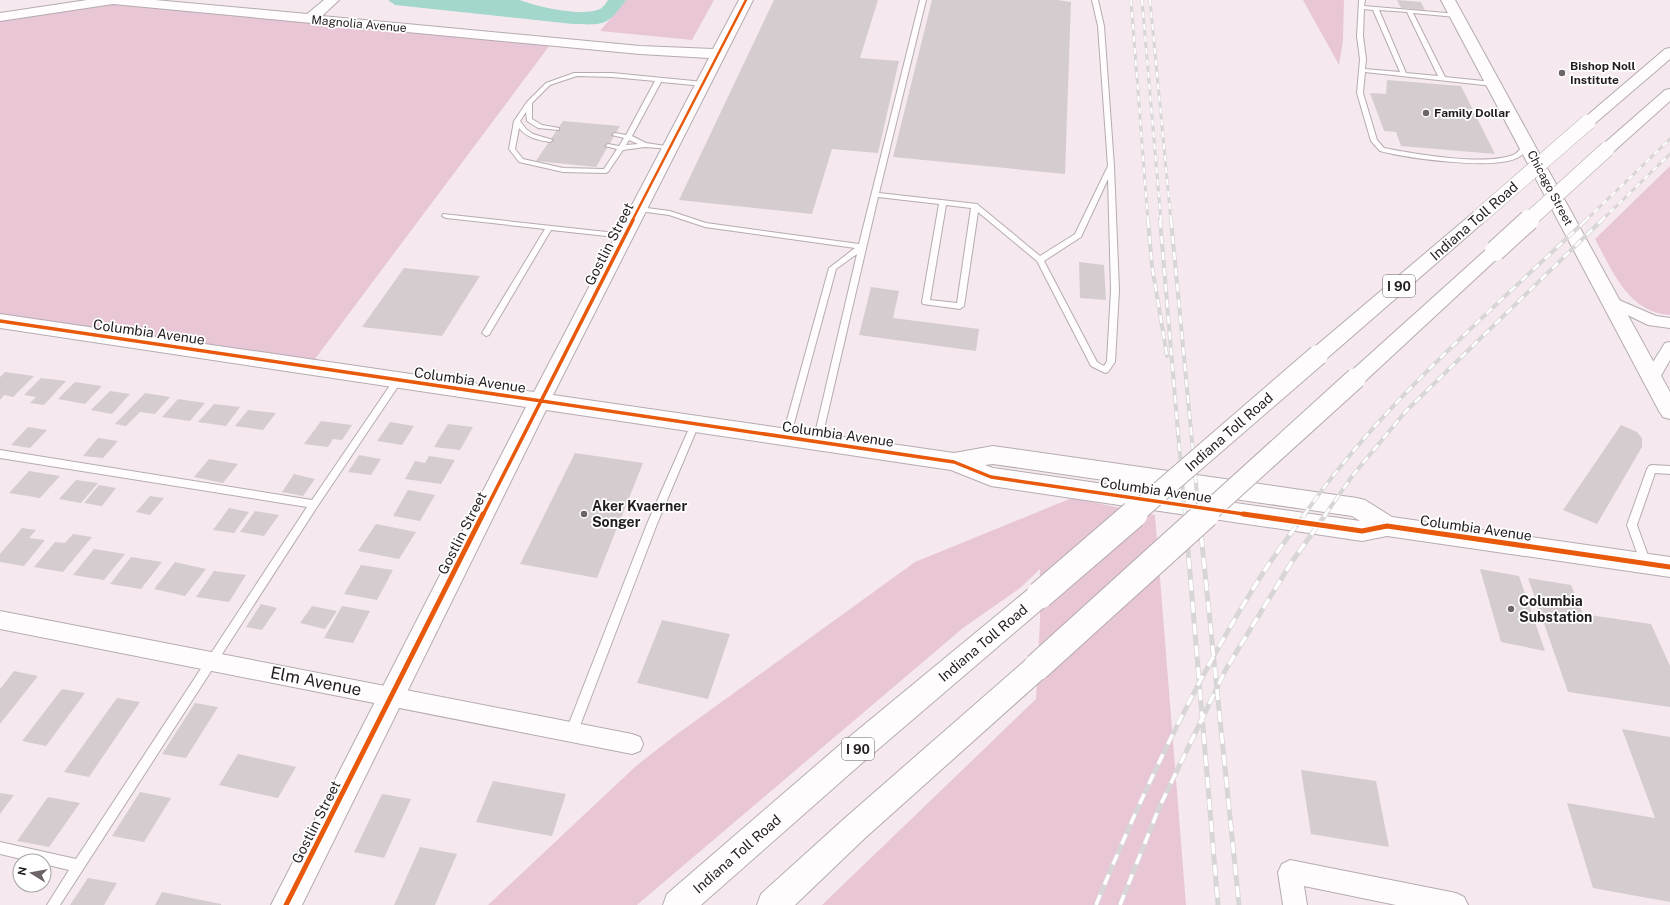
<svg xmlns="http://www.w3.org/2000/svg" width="1670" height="905" font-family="'Public Sans',sans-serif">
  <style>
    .green { fill: #e8c6d6 }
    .water { fill: #a3d7cb }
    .building { fill: #d5ccd0 }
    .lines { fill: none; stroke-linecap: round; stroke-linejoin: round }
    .lane-casing { stroke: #b5abb0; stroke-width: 2 }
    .street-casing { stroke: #b5abb0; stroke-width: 2 }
    .secondary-casing { stroke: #b5abb0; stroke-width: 2 }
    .highway-casing { stroke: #b5abb0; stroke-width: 2 }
    .lane { fill: #fefcfd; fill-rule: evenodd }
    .street { fill: #fefcfd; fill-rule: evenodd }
    .secondary { fill: #fefcfd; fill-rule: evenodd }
    .highway { fill: #fefcfd; fill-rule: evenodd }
    .rail-far2-casing { stroke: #d8d5d6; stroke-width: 3 }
    .rail-far1-casing { stroke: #d8d5d6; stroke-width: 4 }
    .rail-casing { stroke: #d8d5d6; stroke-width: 5 }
    .rail-far2 { stroke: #fff; stroke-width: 2; stroke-dasharray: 6; stroke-linecap: butt }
    .rail-far1 { stroke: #fff; stroke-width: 2.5; stroke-dasharray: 8; stroke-linecap: butt }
    .rail { stroke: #fff; stroke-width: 3.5; stroke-dasharray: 11; stroke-linecap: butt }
    .highway-bridge-far2-casing { stroke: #b5abb0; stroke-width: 16; stroke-linecap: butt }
    .highway-bridge-far1-casing { stroke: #b5abb0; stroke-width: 22; stroke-linecap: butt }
    .highway-bridge-casing { stroke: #b5abb0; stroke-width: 29; stroke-linecap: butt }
    .highway-bridge-far2 { stroke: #fefcfd; stroke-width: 15 }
    .highway-bridge-far1 { stroke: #fefcfd; stroke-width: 20 }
    .highway-bridge { stroke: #fefcfd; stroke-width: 27 }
    .cycleway-far2-casing { stroke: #fff; stroke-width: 4 }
    .cycleway-far1-casing { stroke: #fff; stroke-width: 6 }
    .cycleway-casing { stroke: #fff; stroke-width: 8 }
    .cycleway-far2 { stroke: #e8590c; stroke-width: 2.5 }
    .cycleway-far1 { stroke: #e8590c; stroke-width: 3.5 }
    .cycleway { stroke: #e8590c; stroke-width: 5 }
    .poi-dot { fill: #6d6468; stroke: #fff; stroke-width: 1.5 }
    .labels { text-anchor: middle; stroke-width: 3.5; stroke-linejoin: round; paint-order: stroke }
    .far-street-label { font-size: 12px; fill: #241d20; stroke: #fff }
    .far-poi-label { font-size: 12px; font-weight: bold; fill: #241d20; stroke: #fff; text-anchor: start }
    .shield { fill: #fff; stroke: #666163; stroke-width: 1 }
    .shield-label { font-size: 13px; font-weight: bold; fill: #241d20 }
    .street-label { font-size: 14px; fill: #241d20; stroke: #fff }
    .poi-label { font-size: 14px; font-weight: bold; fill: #241d20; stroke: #fff; text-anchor: start }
    .near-street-label { font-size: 17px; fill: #241d20; stroke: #fff }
  </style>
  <rect width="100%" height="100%" fill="#f5e9ef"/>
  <path class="green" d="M113 0 553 41 309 367 0 321V17Z
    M626 0H714L692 40 600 31Z
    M1303 0H1344L1343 41 1339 65Z
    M1670 166V314L1669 315C1628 312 1612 270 1595 239Z
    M1072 498 1155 515 1186 905H822L1036 699 1040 621V569L1020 588 963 628 637 905H488L636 766 673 737 915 562Z"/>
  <path class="water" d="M388 0H520C537 7 583 17 600 9 603 8 606 3 608 0H626C607 26 605 25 573 24L395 5Z"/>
  <path class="building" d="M774 0H878L860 58 899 61 878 153 832 149 812 214 679 200Z
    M932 0H1058L1071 2 1065 174 893 157Z
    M1397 0 1421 2 1425 10 1401 8Z
    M1387 80 1461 86 1495 154 1401 146 1396 132 1384 131 1370 93 1386 94Z
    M563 121 620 126 596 167 536 161Z
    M1079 262 1104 265 1106 300 1080 298Z
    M404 268 480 276 442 336 362 327Z
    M871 287 899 291 893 318 979 329 976 351 859 335Z
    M5 372 34 376 13 397 4 395 0 400V377Z
    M41 378 66 381 44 405 30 403 36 397 24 395Z
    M75 382 102 386 85 404 58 399Z
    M110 391 130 394 112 414 91 410Z
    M145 393 170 397 155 414 140 412 126 426 115 424Z
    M178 399 205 403 190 421 162 417Z
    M214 404 240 407 226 426 198 422Z
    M248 410 276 413 263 430 235 426Z
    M321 421 352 425 342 440 333 439 328 447 304 444Z
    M390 422 414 426 402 445 377 441Z
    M448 424 473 427 460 450 434 447Z
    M1621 425 1637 432 1642 438V447L1597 524 1563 510Z
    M28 427 47 430 30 448 11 445Z
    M98 438 118 441 103 458 83 456Z
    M575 453 643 463 597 578 520 564Z
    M359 455 381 459 371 475 348 472Z
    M429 456 455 460 441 484 405 479 415 461 425 463Z
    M209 459 238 464 223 483 194 477Z
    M29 471 60 476 40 498 9 493Z
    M294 474 315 479 303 496 282 492Z
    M76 480 98 483 81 503 59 499Z
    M99 485 116 488 102 506 84 503Z
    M408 490 435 495 420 521 393 516Z
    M150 496 164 498 150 515 136 512Z
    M229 508 249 512 234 533 213 530Z
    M255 511 279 515 264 536 240 532Z
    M376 524 416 532 399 559 358 551Z
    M22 528 36 530 29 538 45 540 24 566 0 562V554Z
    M73 534 92 537 63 572 34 567 55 542 65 543Z
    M94 549 125 554 104 580 73 575Z
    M131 557 162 562 141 589 110 584Z
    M175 562 206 569 185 596 154 589Z
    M361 565 393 570 377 600 344 594Z
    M1480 569 1519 576 1545 651 1501 642Z
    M214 571 246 575 229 602 196 597Z
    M1528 578 1571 585 1583 614 1651 624 1670 666V707L1568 692Z
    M261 604 277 608 262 630 246 627Z
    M312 606 337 611 325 629 300 623Z
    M342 606 370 611 353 643 324 638Z
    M662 620 730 634 708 699 637 683Z
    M14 671 38 676 0 724V689Z
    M62 689 85 693 46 746 22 741Z
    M117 698 140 702 89 777 64 772Z
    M195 703 218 707 186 758 162 754Z
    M1622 729 1670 737V902L1593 888 1567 803 1655 818Z
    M238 754 296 767 278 798 219 785Z
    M1301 770 1376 781 1389 847 1311 834Z
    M493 781 566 794 552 836 476 822Z
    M140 792 171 798 144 842 112 836Z
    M0 793 14 795 0 814Z
    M382 794 411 799 384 858 354 852Z
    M48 797 80 803 49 847 17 841Z
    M420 847 457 854 435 905H394Z
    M88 878 117 883 104 905H70Z
    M162 892 221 904V905H155Z"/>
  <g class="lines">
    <defs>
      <path id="lane" d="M920 0H926L879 193 977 204 1040 256 1075 234 1108 166 1098 26 1092 0H1098L1104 26 1114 166 1119 290 1115 362 1108 372 1105 373 1091 366 1037 261 978 212 964 306 960 309 923 304 922 302 939 204 878 197 821 442 820 444H814L813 442 857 254 836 269 790 438 786 441 782 438 829 268 855 248 705 227 669 215 639 211 635 209 639 207 670 211 706 223 859 244ZM1108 179 1111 290 1107 361 1104 366 1097 362 1044 261 1081 237ZM946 205 971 208 957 303 930 300Z
        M1359 0H1365L1364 6 1458 14V16L1456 17 1413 13 1445 77 1493 82 1496 84 1493 86 1365 72 1363 93 1377 140 1384 148C1414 154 1485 166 1513 155 1518 153 1521 148 1524 144H1528L1529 145C1527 149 1524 154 1519 157 1496 171 1407 158 1380 151L1371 141 1357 93 1360 59 1357 36ZM1364 9 1373 10 1400 72 1365 69 1366 59 1363 36ZM1379 10 1407 12 1438 76 1406 73Z
        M574 73H612L704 82 707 84 704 86 661 82 632 136 646 143 672 147V149L645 147 623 150 608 172 606 173 563 172 519 162 509 149 514 121 527 102 546 83ZM577 76 612 77 655 81 626 135 615 133 612 135 624 138 619 146 608 144 605 146 617 149 604 169 563 168 523 159 515 149 519 128C527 138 538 140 550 142L553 140 533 134 526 129 520 121 526 112 527 121 538 128 559 130V128L542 125 532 119V103L550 85ZM629 140 638 144 626 145Z
        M443 214 625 234 629 236 625 238 551 230 489 335 486 336 482 333 545 229 446 218 442 216Z
        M398 377 402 380 401 382 317 507 60 905H47L69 870 44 864V861H30L0 854V842L76 859 307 507 0 458V450L312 500 395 378Z
        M695 421 699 424 657 524 578 731 576 735 572 736 568 735 566 731 647 524 691 424Z
        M1652 465 1670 466V474L1655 473 1637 525 1651 564 1649 567 1646 568 1643 567 1641 564 1627 525 1647 469 1649 466Z"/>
      <path id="street" d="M1612 297 1656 316 1670 318V328L1648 325 1607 305 1605 302 1607 299Z
        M1670 342V360L1658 381 1652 383 1646 381 1644 377 1646 373 1665 343Z
        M0 611 632 734 640 737 643 744 640 751 632 754 0 629Z
        M1290 860 1456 893 1464 897 1468 905H1396L1304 886 1307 905H1283L1278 872 1282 864Z"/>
      <path id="secondary" d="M87 0H155L307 14 324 0H339L322 16 640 46 713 49 739 0H753L553 395 954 453 993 446 1357 498 1365 500 1392 517 1670 557V577L1387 536 1362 541 991 486 951 470 546 410 302 905H271L526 407 0 328V314L534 392 709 58 640 54 113 4 0 21V13ZM993 464 1352 516 1360 521 993 468 985 465Z
        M1441 0H1455L1670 392V419L1663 417 1659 411Z"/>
      <path id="highway" d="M1670 48V59L1593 125H1583L1580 122 1583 119 1665 49Z
        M1670 89V101L1613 152 1607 154 1601 152 1599 149 1601 146 1665 90Z
        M1480 211 1486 212 1489 216 1486 220 1325 360 1318 362 1311 360 1308 355 1311 350 1474 212Z
        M1495 245 1501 247 1504 251 1501 255 1363 383 1356 385 1349 383 1346 378 1349 373 1489 247Z
        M1040 584 1049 587 1052 595 1049 603 862 763 701 905H663L667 894 842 743 1031 587Z
        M1037 655 1046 658 1050 667 1046 676 865 838 795 905H757L761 894 845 818 1028 658Z"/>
    </defs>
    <use href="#lane" class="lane-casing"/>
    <use href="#street" class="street-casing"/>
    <use href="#secondary" class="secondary-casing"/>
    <use href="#highway" class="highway-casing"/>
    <use href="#lane" class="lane"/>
    <use href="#street" class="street"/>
    <use href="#secondary" class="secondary"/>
    <use href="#highway" class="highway"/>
    <defs>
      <path id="rail-far2" d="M1131 0 1148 221
        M1142 0 1161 221
        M1150 0 1171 221
        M1585 221 1670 139
        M1601 221 1670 154"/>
      <path id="rail-far1" d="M1148 220 1152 266 1167 356
        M1160 220 1185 515
        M1171 220 1199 515
        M1304 515C1382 403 1488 314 1586 220
        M1325 515 1353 475 1406 411 1602 220"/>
      <path id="rail" d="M1185 514 1218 905
        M1199 514 1239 905
        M1096 905C1143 791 1196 678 1263 573 1276 553 1291 533 1305 514
        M1120 905 1159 808 1226 669 1291 563 1326 514"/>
    </defs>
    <use href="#rail-far2" class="rail-far2-casing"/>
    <use href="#rail-far1" class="rail-far1-casing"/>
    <use href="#rail" class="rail-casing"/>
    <use href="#rail-far2" class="rail-far2"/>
    <use href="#rail-far1" class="rail-far1"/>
    <use href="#rail" class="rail"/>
    <defs>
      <path id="highway-bridge-far2" d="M1480 216 1588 122
        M1528 221 1607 149"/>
      <path id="highway-bridge-far1" d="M1495 251 1529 220
        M1133 515 1318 355
        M1205 515 1356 378"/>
      <path id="highway-bridge" d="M1040 595 1134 514
        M1037 667 1206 514"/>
    </defs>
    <use href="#highway-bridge-far2" class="highway-bridge-far2-casing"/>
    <use href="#highway-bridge-far1" class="highway-bridge-far1-casing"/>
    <use href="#highway-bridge" class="highway-bridge-casing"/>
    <use href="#highway-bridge-far2" class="highway-bridge-far2"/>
    <use href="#highway-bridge-far1" class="highway-bridge-far1"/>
    <use href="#highway-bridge" class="highway-bridge"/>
    <defs>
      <path id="cycleway-far2" d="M632 221 746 0"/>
      <path id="cycleway-far1" d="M0 321 954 462 991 477 1250 515
        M483 515 633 220"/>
      <path id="cycleway" d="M1243 514 1362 531 1387 526 1670 567
        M286 905 483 514"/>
    </defs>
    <use href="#cycleway-far2" class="cycleway-far2-casing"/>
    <use href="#cycleway-far1" class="cycleway-far1-casing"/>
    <use href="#cycleway" class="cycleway-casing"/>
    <use href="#cycleway-far2" class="cycleway-far2"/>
    <use href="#cycleway-far1" class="cycleway-far1"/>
    <use href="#cycleway" class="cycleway"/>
  </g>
  <g class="poi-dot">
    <circle cx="1562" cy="73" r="4"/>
    <circle cx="1426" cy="113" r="4"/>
    <circle cx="584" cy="514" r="4"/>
    <circle cx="1511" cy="609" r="4"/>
  </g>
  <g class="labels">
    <g class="far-street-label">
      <text transform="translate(359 24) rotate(5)" y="4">Magnolia Avenue</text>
      <text transform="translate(1550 188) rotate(62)" y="4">Chicago Street</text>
    </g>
    <g class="far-poi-label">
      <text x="1570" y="70">Bishop Noll<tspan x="1570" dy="14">Institute</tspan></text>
      <text x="1434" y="117">Family Dollar</text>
    </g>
    <g class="shield">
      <rect x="1383" y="275" width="32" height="22" rx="3"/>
      <rect x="842" y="738" width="32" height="22" rx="3"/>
    </g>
    <g class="shield-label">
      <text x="1399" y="291">I 90</text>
      <text x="858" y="754">I 90</text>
    </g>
    <g class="street-label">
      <text transform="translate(1474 221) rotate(-41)" y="5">Indiana Toll Road</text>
      <text transform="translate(609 244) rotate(-63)" y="5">Gostlin Street</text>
      <text transform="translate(149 332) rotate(8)" y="5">Columbia Avenue</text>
      <text transform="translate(470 380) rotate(8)" y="5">Columbia Avenue</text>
      <text transform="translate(1229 432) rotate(-41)" y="5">Indiana Toll Road</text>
      <text transform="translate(838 434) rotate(8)" y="5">Columbia Avenue</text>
      <text transform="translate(1156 490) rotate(8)" y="5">Columbia Avenue</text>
      <text transform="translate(1476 528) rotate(8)" y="5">Columbia Avenue</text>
      <text transform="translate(462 533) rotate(-63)" y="5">Gostlin Street</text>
      <text transform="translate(983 643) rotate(-40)" y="5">Indiana Toll Road</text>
      <text transform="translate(316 822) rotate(-63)" y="5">Gostlin Street</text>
      <text transform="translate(737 854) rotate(-41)" y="5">Indiana Toll Road</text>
    </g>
    <g class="poi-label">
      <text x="592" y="511">Aker Kvaerner<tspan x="592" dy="16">Songer</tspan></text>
      <text x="1519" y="606">Columbia<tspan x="1519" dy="16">Substation</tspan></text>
    </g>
    <g class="near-street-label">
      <text transform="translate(316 681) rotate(11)" y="6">Elm Avenue</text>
    </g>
  </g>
  <g transform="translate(32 873) rotate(281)"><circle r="19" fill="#ffffff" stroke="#a7a5a6"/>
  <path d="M0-3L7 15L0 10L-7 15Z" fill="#6d6468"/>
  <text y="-6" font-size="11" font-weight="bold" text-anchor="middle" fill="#241d20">N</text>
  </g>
</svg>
